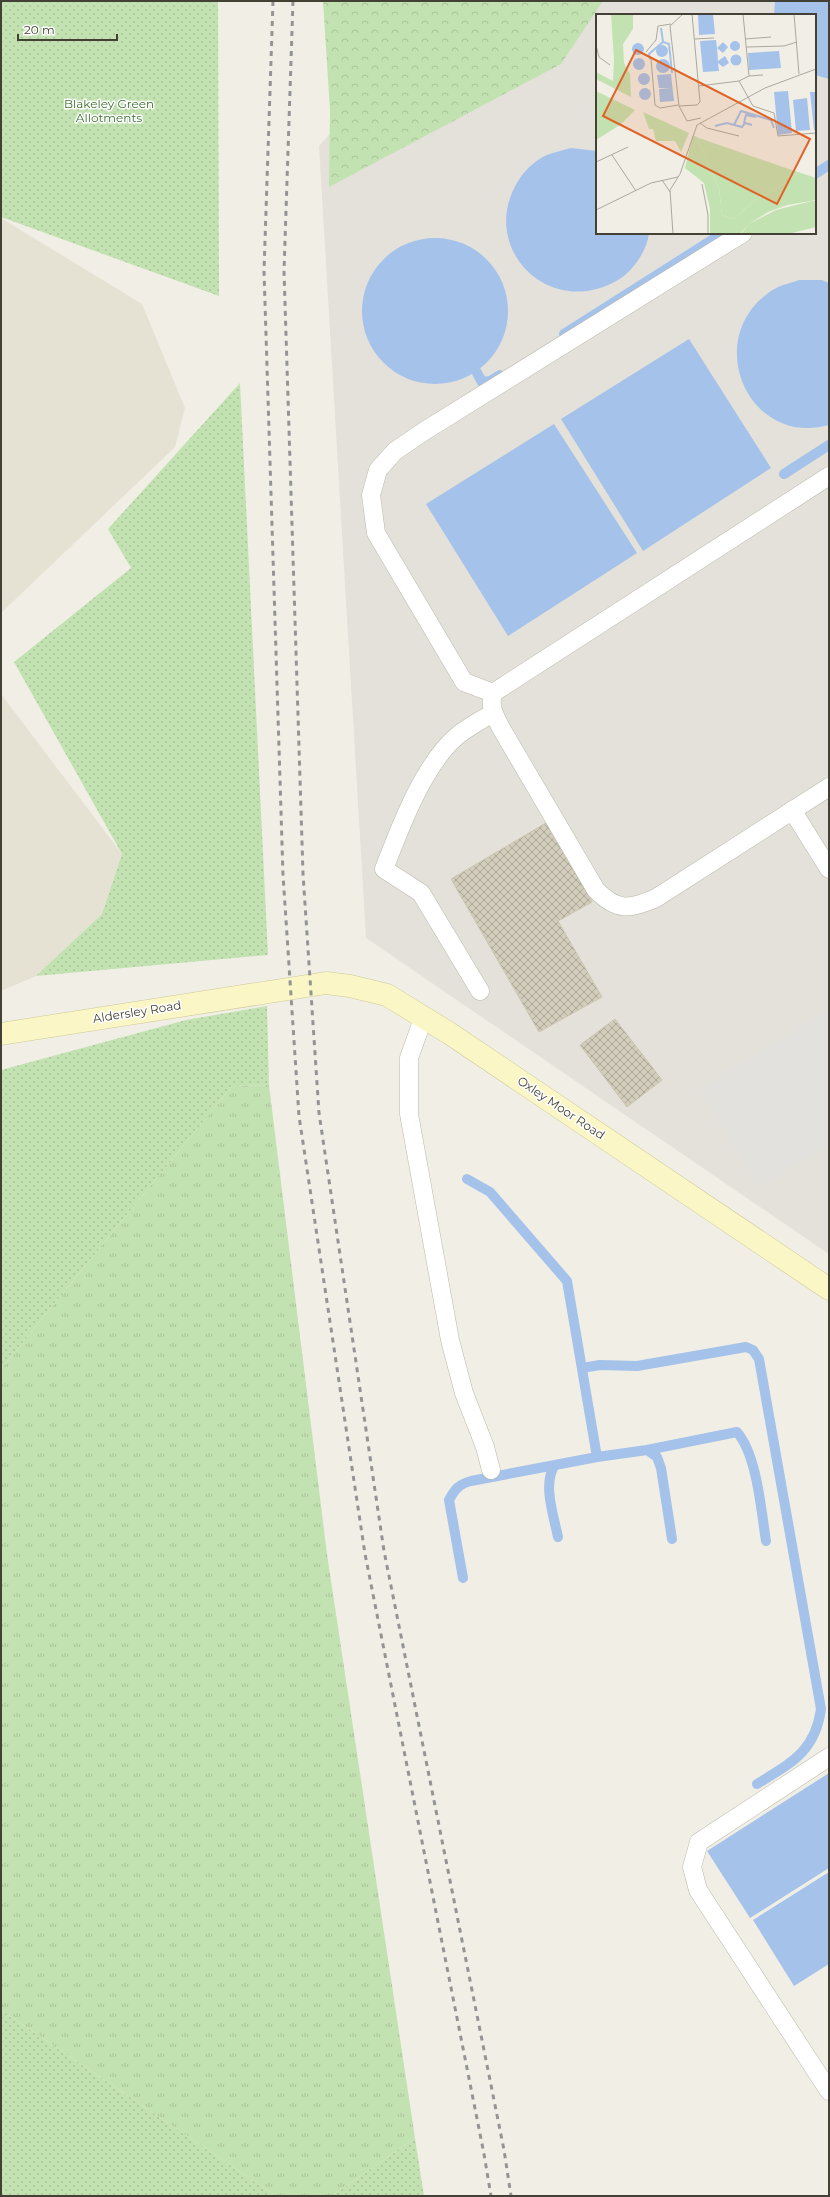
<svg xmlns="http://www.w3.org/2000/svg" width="830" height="2197" font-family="Montserrat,sans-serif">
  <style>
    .residential { fill: #e5e2d4 }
    .industrial { fill: #e3e1da; fill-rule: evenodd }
    .grass { fill: url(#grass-tufts) }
    .forest { fill: url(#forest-crowns) }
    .park { fill: url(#park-dots) }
    .parking { fill: #e2e1dd }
    .water { fill: #a5c2ea }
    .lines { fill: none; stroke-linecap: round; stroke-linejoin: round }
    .stream { stroke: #a5c2ea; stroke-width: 10 }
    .building { fill: url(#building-cross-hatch); stroke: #ccc6af }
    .lane-casing { stroke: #bcb8a9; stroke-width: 19 }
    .secondary-casing { stroke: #cdc898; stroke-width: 23 }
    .lane { stroke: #fff; stroke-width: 18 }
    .secondary { stroke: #faf6c6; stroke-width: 22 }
    .rail { stroke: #949494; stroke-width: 3; stroke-dasharray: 5 5; stroke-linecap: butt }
    .labels { text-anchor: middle; stroke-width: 3; stroke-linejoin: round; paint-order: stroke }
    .park-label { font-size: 12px; fill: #3b6f2e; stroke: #fff }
    .street-label { font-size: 12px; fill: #434035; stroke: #fff }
    .inset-river { fill: none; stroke: #a5c2ea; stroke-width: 2 }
    .inset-road { fill: none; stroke: #aba99f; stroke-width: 1 }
    .view { fill: #e06226; fill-opacity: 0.15; stroke: #e06226; stroke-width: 2 }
    .inset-edge { fill: none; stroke: #434035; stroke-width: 2 }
  </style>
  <defs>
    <pattern id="grass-tufts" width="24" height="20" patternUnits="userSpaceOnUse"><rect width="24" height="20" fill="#c3e2b1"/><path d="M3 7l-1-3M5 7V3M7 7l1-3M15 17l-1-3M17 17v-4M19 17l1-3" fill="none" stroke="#a9c399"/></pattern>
    <pattern id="forest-crowns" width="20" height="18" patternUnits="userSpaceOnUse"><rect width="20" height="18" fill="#c3e2b1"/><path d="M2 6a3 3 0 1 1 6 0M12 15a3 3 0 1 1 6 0" fill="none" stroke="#a9c399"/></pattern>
    <pattern id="park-dots" width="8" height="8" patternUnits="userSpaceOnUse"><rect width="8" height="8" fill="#c3e2b1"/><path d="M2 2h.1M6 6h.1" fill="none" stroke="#a9c399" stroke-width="1.8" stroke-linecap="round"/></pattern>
    <pattern id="building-cross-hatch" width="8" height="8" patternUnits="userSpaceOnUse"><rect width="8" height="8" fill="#d2cdbb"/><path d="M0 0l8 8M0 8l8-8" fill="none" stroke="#aca899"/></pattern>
  </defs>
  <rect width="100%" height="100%" fill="#f1efe5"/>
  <path class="residential" d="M1 218 142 304 185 408 175 447 1 613Z
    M1 694 122 854 102 914 36 976 1 991Z"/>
  <path class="industrial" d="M449 1H829V1254L366 938 319 146ZM597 15H815V233H597Z"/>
  <path class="grass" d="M269 1085 327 1554 415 2138 332 2196H276L1 2010V1369L232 1086Z"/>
  <path class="forest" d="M323 1H603L561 64 329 187 330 111Z"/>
  <path class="park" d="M1 1H218L219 296 1 217Z
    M240 383 268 955 36 976 102 914 122 854 14 662 131 568 108 529Z
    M267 1006 269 1085 232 1086 1 1369V1070L186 1020Z
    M1 2010 276 2196H1Z
    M415 2138 424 2196H332Z"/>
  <path class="parking" d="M829 1009V1145L760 1187 700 1089Z"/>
  <path class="water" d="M775 1H829V79L815 75V15H774Z
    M571 148 597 151V233H649C647 251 633 271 618 280 548 321 475 245 520 178 526 169 537 159 547 155 555 152 563 150 571 148Z
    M362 311a73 73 0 1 1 146 0a73 73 0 1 1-146 0Z
    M799 280H822L829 283V425C746 448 699 333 776 288 783 284 792 283 799 280Z
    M689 339 771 468 643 551 561 419Z
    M554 424 637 553 508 636 426 504Z
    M829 1773V1868L750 1918 707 1851Z
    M829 1872V1964L794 1986 753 1920Z"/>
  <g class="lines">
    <path class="stream" d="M815 174 829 165
      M564 334 723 233
      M476 371 482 382 490 381 500 375
      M784 474 829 445
      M467 1179 490 1192 567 1281 597 1457 647 1450 657 1457 661 1468 672 1539
      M582 1368 600 1365 637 1366 746 1347 753 1350 759 1359 821 1709C815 1752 791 1763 757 1784
      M647 1450 737 1432C757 1455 761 1510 766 1541
      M558 1537C554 1517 542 1483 555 1465L597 1457
      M463 1578 449 1500C455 1489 459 1484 471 1481L555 1465"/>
  </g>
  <path class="building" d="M546 823 592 902 558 921 602 997 539 1032 451 879Z
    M615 1019 662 1080 627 1107 580 1045Z"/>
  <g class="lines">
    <defs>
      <path id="lane" d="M829 476 493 693C489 707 495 716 501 728L596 890C617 911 629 910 656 898L829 787
        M493 693 464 682 376 533 371 495 378 470 395 451 426 430 743 233
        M792 810 829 869
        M480 991 421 893 384 869C400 828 423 765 457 736 468 727 481 720 493 713
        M424 1016 409 1058V1114L450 1340 464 1393 485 1447 491 1470
        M829 1757 699 1842 692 1867 698 1890 829 2091"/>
      <path id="secondary" d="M1 1034 326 983 350 986 387 995 449 1033 829 1289"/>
    </defs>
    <use href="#lane" class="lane-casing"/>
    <use href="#secondary" class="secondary-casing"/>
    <use href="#lane" class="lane"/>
    <use href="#secondary" class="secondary"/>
    <path class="rail" d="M273 1 264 271 283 875 299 1116 365 1554 484 2154 491 2196
      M293 1 284 271 303 874 319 1113 384 1551 504 2150 511 2196"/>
  </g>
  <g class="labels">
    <g class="park-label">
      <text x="109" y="108">Blakeley Green<tspan x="109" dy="14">Allotments</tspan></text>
    </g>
    <g class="street-label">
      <text transform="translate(137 1012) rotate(-9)" y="4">Aldersley Road</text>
      <text transform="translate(561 1108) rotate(34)" y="4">Oxley Moor Road</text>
    </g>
  </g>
  <g transform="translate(596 14)">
    <rect width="220" height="220" fill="#f1efe5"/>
    <path d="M103 124 193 155 194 167 159 186 138 205 126 201 123 174 102 127Z" fill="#c3e2b1"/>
    <path d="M15 0H37V15L27 30 28 49 34 60 35 83 0 65V58L17 67 18 46Z" fill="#c3e2b1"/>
    <path d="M0 77 39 96 24 111 0 126ZM47 98 93 119 85 138 79 127H60L57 115H53ZM97 121 103 124 102 127 123 174 126 201 138 205 159 186 194 167 193 155 220 164V186L191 191 172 198 153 210 180 196 216 187H220V213L192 220H145L153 210 144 220H114V195L108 169 89 154Z" fill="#c3e2b1"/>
    <path d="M102 0H117L119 20 103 21ZM120 26 121 34 127 28 132 33 127 39 121 34 122 47 129 42 133 49 127 53 122 49 123 57 107 58 104 27ZM134 32a5 5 0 1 1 10 0a5 5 0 1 1-10 0ZM36 35a6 6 0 1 1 12 0a6 6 0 1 1-12 0ZM60 37a6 6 0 1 1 12 0a6 6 0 1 1-12 0ZM183 37 185 54 153 56 152 39ZM134.5 46a5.5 5.5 0 1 1 11 0a5.5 5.5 0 1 1-11 0ZM37 50a6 6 0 1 1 12 0a6 6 0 1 1-12 0ZM60 52a7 7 0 1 1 14 0a7 7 0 1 1-14 0ZM42 65a6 6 0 1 1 12 0a6 6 0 1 1-12 0ZM75 60 78 87 64 88 63 75 75 74H63L61 61ZM43 80a6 6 0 1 1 12 0a6 6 0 1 1-12 0ZM192 77 196 119 182 121 178 78ZM214 78H220V116H218ZM211 84 214 116 200 117 197 86Z" fill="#a5c2ea"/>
    <path class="inset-river" d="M65 14 67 28 73 30 76 59M54 45 53 40 67 28M148 109 150 101 160 103M138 111 145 97 175 106 178 114M119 112 131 109 146 113 149 109 156 111"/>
    <path class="inset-road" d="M87 0 74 12 83 92 101 91 104 88 96 0M147 0 153 62M198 0 203 60M98 25 118 24M149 25 175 23M0 31 3 43 14 51M150 33 188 32 201 28M50 38 60 26 62 12 75 10M55 45 59 91 64 94 82 91M143 67 153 62 167 61M103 72 143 67 157 92 178 99 182 122 220 119M83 92 91 107 105 104M104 109 111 114 143 122M16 141 40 177M0 148 32 133M66 166 74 178M106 170 112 201V220M0 196 55 169 82 163M77 220 74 176 84 160 101 111 169 74 220 55"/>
    <path class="view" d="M40 36 214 125 181 190 7 102Z"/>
    <rect width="220" height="220" class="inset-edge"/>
  </g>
  <rect width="830" height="2197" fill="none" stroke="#434035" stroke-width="4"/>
  <path d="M18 34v6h99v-6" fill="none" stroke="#434035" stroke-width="2"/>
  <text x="24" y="34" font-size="12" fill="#434035" stroke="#ffffff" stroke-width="3" paint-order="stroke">20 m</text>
</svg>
